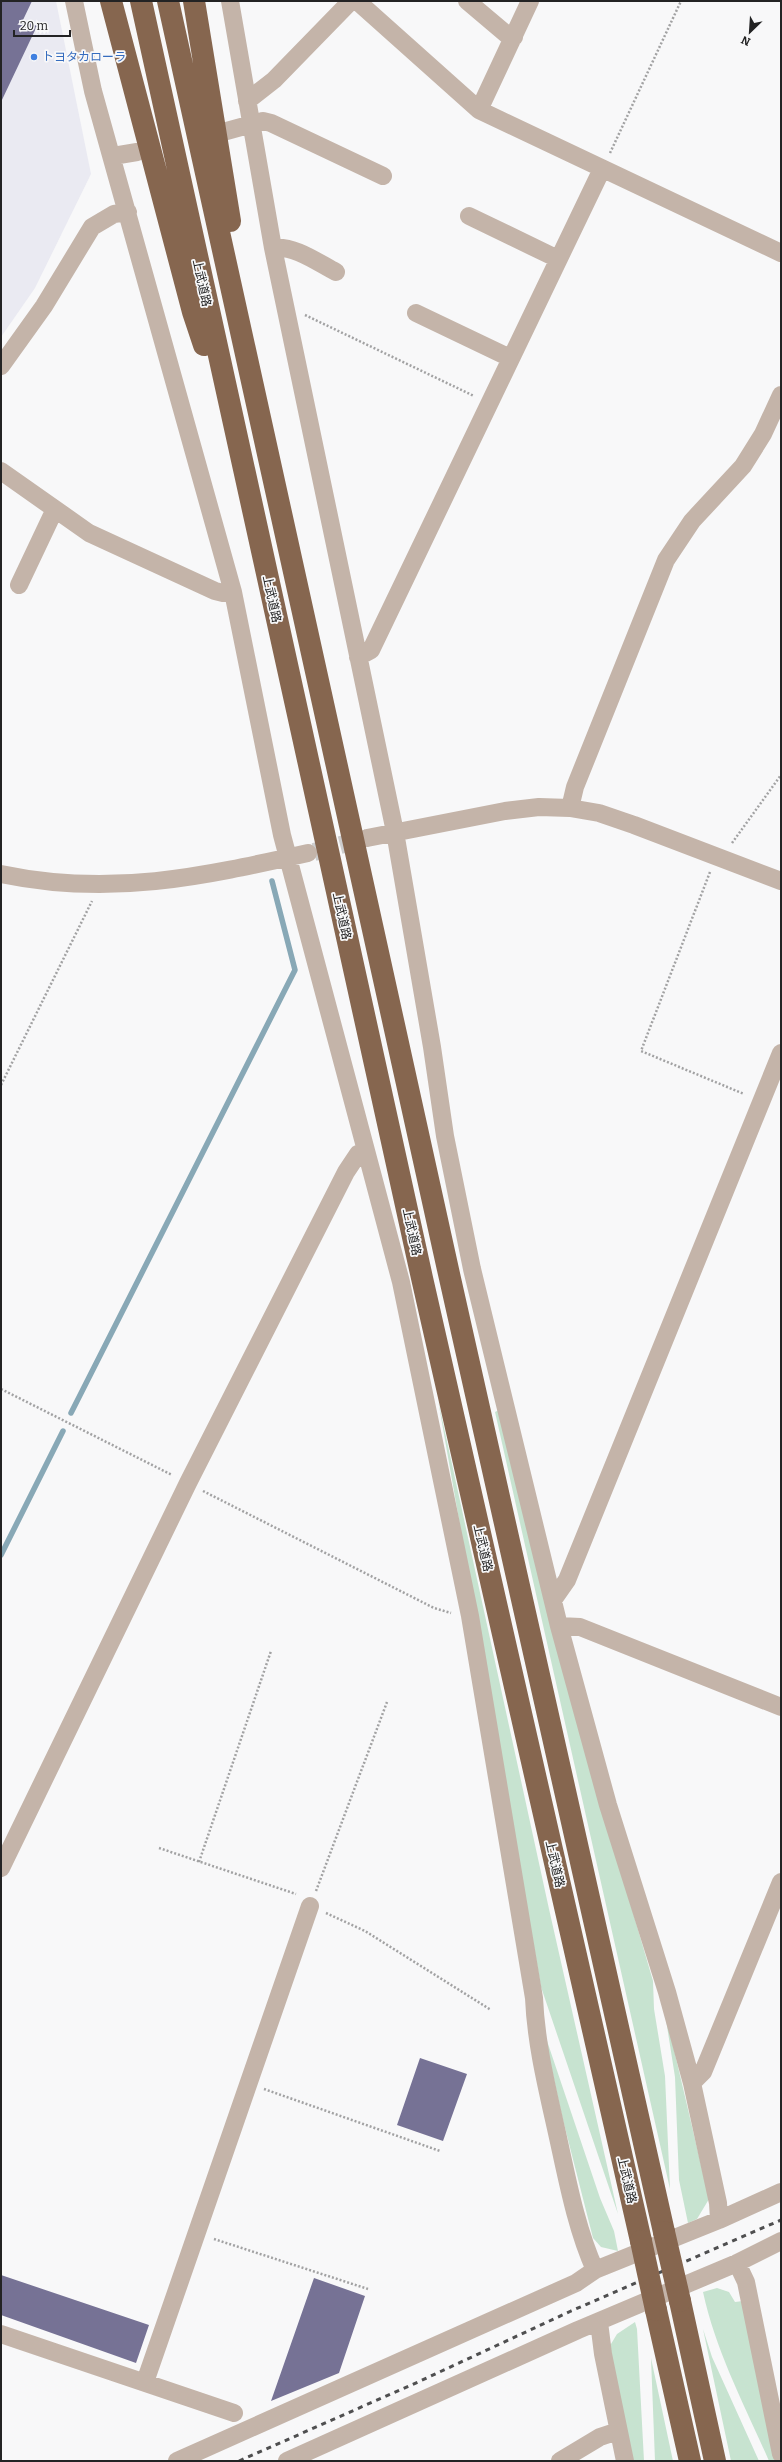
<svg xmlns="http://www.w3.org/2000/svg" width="782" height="2462" font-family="Bitter,'Noto Sans JP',serif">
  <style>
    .built { fill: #eaeaf2 }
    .green { fill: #c7e3d0 }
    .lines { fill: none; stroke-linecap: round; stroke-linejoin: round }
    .stream { stroke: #88a8b6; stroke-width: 5.5 }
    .building { fill: #767295 }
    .minor-tunnel { stroke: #cdcdce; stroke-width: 18; stroke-dasharray: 18 9; stroke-linecap: butt }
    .path { stroke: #a2a2a3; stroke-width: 2.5; stroke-dasharray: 2 2; stroke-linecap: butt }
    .minor { stroke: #c4b4a9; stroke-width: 18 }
    .highway { stroke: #86664f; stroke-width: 22 }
    .rail { stroke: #4f4f50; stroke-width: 3; stroke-dasharray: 5 5; stroke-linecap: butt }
    .highway-bridge { stroke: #86664f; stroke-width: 22 }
    .shop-dot { fill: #3f7fe0; stroke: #f8f8f9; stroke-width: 1.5 }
    .labels { text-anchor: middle; stroke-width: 3.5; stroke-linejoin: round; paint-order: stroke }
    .shop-label { font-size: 12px; fill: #366cbe; stroke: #f8f8f9; text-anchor: start }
    .street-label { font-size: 12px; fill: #232324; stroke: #f8f8f9 }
  </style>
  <rect width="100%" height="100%" fill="#f8f8f9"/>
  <path class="built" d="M1 1H56L91 174 35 288 1 337Z"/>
  <path class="green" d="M438 1400 549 1909 618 2214 541 1987Z
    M499 1410 594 1779 653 1981 654 2009 665 2076 670 2189 495 1412Z
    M664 2007 709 2199 697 2219 688 2223 679 2180 675 2077Z
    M543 2029 600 2198 614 2231 618 2251 601 2247 593 2238 562 2116Z
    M717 2288 729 2292 735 2302 743 2301 775 2461H769C745 2406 716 2352 703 2292Z
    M635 2322 637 2329 644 2461H632L607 2341 611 2344 617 2334Z
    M703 2329 712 2357 759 2461H731Z
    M651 2358 673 2461H655Z"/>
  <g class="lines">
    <path class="stream" d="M71 1413 295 970 272 881
      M1 1555 63 1431"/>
  </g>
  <path class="building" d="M1 1H32L23 20 37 26 1 102Z
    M420 2058 467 2074 443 2141 397 2125Z
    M1 2275 149 2325 136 2363 1 2315Z
    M314 2278 365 2296 339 2373 271 2401Z"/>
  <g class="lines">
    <path class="minor-tunnel" d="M314 852 367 838"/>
    <path class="path" d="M610 153 681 1
      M305 315 474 396
      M732 843 781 775
      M710 872 641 1051 744 1094
      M1 1085 92 901
      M1 1389 172 1475
      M203 1491 434 1608 451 1613
      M159 1848 296 1894
      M199 1862 271 1651
      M316 1891 387 1702
      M326 1913 365 1931 491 2010
      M264 2089 440 2151
      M214 2239 368 2289"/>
    <path class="minor" d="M74 1 93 91 233 592 282 835 401 1282 470 1616 534 1998C536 2044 547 2088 557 2133 567 2178 576 2228 595 2270
      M230 1 273 248 395 832 432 1047 445 1136 472 1269 559 1626 608 1805 667 1992 692 2083 718 2203 719 2220
      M357 1 479 110 781 253
      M467 1 506 34 514 37
      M247 101 274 80 351 1
      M479 110 530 1
      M223 132 263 121 271 123 383 176
      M113 156 137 152
      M469 216 558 259
      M273 248C294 245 317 262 336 272
      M416 313 510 358
      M1 366 44 306 92 227 114 214 128 212
      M1 471 89 533 215 591 223 593 233 592
      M19 585 55 509
      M358 657 371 650 602 169
      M570 808 575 787 666 560 692 521 743 466 763 434 781 395
      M367 838 505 811 539 807 570 808 599 813 634 825 781 881
      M1 874C110 897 201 877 308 853
      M553 1600 567 1580 781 1053
      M559 1626 580 1627 781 1707
      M1 1868 188 1483 346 1172 358 1154 366 1151
      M692 2083 703 2072 781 1882
      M737 2263 746 2282 781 2454
      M599 2322 603 2354 625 2461
      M1 2334 234 2413
      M145 2382 310 1906
      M177 2461 576 2283 595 2270 719 2220 781 2192
      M287 2461 578 2330 737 2263 781 2241
      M560 2461 600 2437 618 2431"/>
    <path class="highway" d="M111 1 193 312 204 345
      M141 1 422 1278 641 2241
      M168 1 449 1274 664 2232
      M194 1 230 221
      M680 2301 715 2461
      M656 2310 690 2461"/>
    <path class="rail" d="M239 2461 418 2382 571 2311 781 2220"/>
    <path class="highway-bridge" d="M664 2232 680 2301
      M641 2241 656 2310"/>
  </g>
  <circle class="shop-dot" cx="34" cy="57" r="4"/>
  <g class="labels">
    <g class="shop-label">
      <text x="42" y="61">トヨタカローラ</text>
    </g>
    <g class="street-label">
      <text transform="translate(202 283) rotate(78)" y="4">上武道路</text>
      <text transform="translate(272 599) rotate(78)" y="4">上武道路</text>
      <text transform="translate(342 916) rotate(78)" y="4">上武道路</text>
      <text transform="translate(412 1232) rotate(78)" y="4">上武道路</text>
      <text transform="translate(483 1548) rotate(77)" y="4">上武道路</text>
      <text transform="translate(555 1864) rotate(77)" y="4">上武道路</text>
      <text transform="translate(627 2180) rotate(77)" y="4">上武道路</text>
    </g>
  </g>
  <rect width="782" height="2462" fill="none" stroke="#232324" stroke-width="4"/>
  <g transform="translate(750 32) rotate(205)" stroke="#f8f8f9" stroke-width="3" paint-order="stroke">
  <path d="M0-3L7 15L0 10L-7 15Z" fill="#232324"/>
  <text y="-6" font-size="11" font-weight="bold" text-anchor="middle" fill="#232324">N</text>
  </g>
  <path d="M14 30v6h56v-6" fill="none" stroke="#232324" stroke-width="2"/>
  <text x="20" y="30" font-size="12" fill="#232324" stroke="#f8f8f9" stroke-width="3" paint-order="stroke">20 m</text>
</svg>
